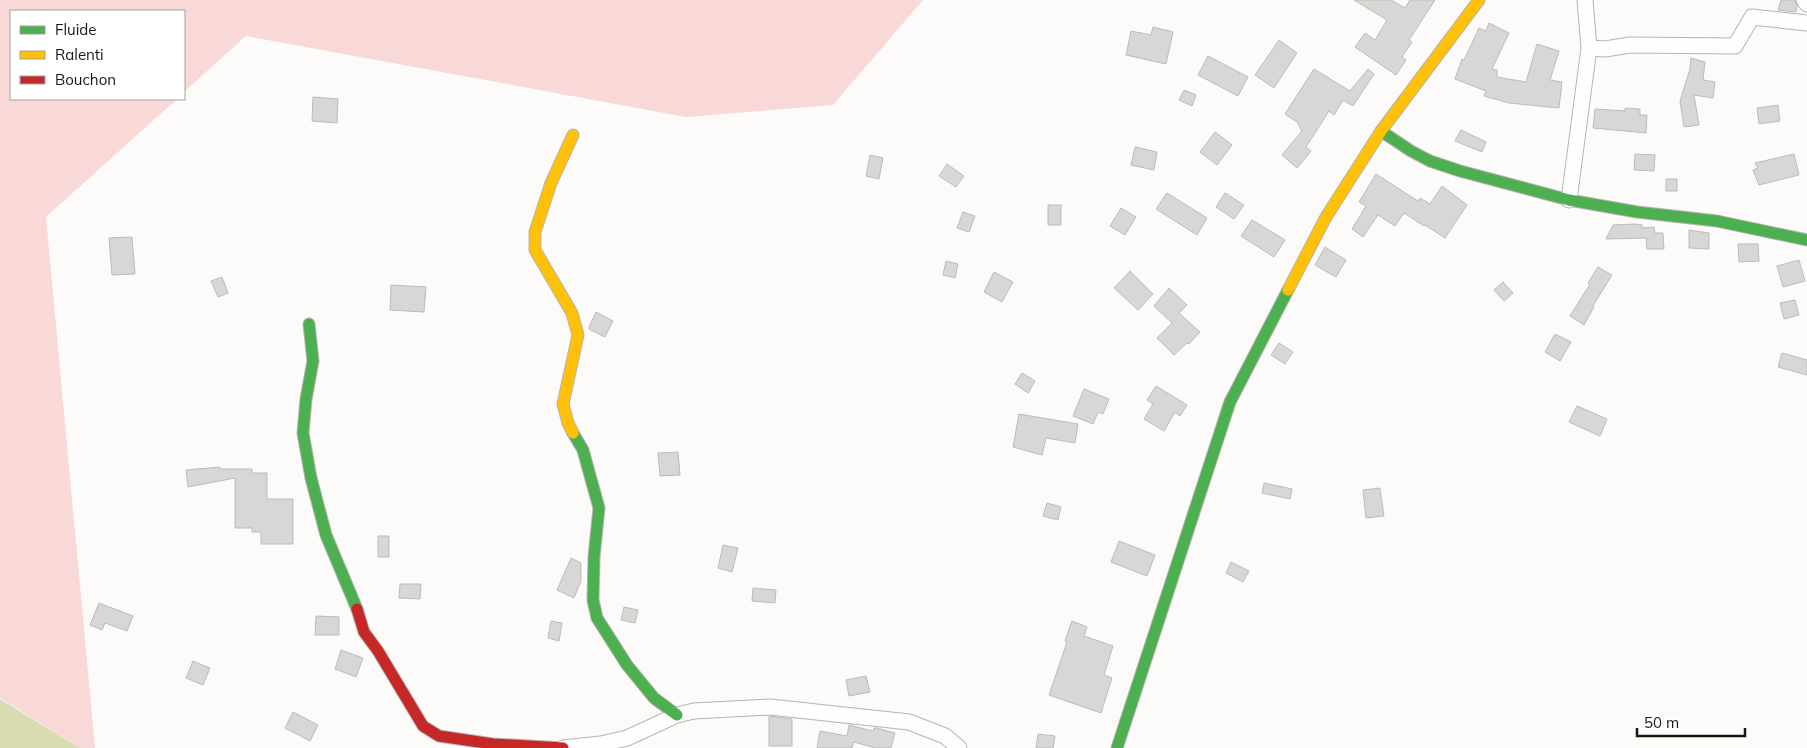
<svg xmlns="http://www.w3.org/2000/svg" width="1807" height="748" font-family="Mulish,sans-serif">
  <style>
    .green { fill: #f9d8d8 }
    .water { fill: #d8dcb0 }
    .building { fill: #d9d7d5; stroke: #bcbbb8 }
    .lines { fill: none; stroke-linecap: round; stroke-linejoin: round }
    .street-casing { stroke: #b6b4b1; stroke-width: 17 }
    .fast-casing { stroke: #b6b4b1; stroke-width: 13 }
    .slow-casing { stroke: #b6b4b1; stroke-width: 13 }
    .jam-casing { stroke: #b6b4b1; stroke-width: 13 }
    .street { stroke: #fffefe; stroke-width: 15 }
    .fast { stroke: #4caf50; stroke-width: 11 }
    .slow { stroke: #ffc107; stroke-width: 11 }
    .jam { stroke: #c62828; stroke-width: 11 }
  </style>
  <rect width="100%" height="100%" fill="#fcfbfa"/>
  <path class="green" d="M0 0H923L833 105 686 117 246 36 184 92V11H11V99H177L46 217 95 748H80L0 698Z"/>
  <path class="water" d="M0 698V699L80 748H0Z"/>
  <path class="building" d="M1354 0H1391L1405 8 1410 0H1435L1409 40 1412 42 1402 57 1406 60 1396 75 1355 47 1365 33 1375 40 1387 20Z
    M1781 0H1795L1797 7 1796 12 1778 10Z
    M1489 23 1509 33 1492 69 1497 70V77L1526 82 1537 44 1559 51 1550 80 1562 82 1559 108 1509 103 1484 96 1486 91 1455 79 1462 59 1464 60 1479 28 1486 31Z
    M1153 27 1173 32 1166 64 1126 55 1131 31 1151 35Z
    M1279 40 1297 53 1274 88 1255 75Z
    M1208 56 1248 77 1238 96 1198 75Z
    M1691 58 1705 62 1703 80 1715 82 1713 98 1694 95 1699 125 1684 127 1680 101 1690 69Z
    M1314 69 1350 91 1368 69 1374 74 1353 106 1343 100 1334 115 1329 111 1306 147 1311 151 1297 168 1282 155 1302 131 1297 122 1285 114Z
    M1184 90 1196 95 1192 106 1179 100Z
    M313 97 338 99 337 123 312 121Z
    M1778 105 1780 121 1759 124 1757 108Z
    M1625 108 1640 109V115H1647L1646 133 1593 128 1595 109 1625 111Z
    M1461 130 1486 142 1482 152 1455 141Z
    M1215 132 1232 145 1217 165 1200 152Z
    M1135 147 1157 152 1154 170 1131 165Z
    M1635 154 1655 155 1654 171 1634 170Z
    M1794 154 1799 175 1759 185 1753 170 1758 168 1755 163Z
    M870 155 883 158 879 179 866 176Z
    M947 164 964 176 956 187 939 176Z
    M1376 174 1418 201 1420 198 1430 204 1442 186 1467 205 1445 238 1425 225 1424 226 1404 213 1395 226 1378 215 1363 237 1352 229 1366 206 1359 202Z
    M1666 179H1677V191H1666Z
    M1167 193 1207 218 1197 235 1156 209Z
    M1225 193 1244 205 1234 219 1216 207Z
    M1048 205H1061V225H1048Z
    M1121 208 1136 217 1125 235 1110 226Z
    M963 212 975 216 969 232 957 228Z
    M1252 220 1285 240 1274 257 1241 236Z
    M1635 224 1642 225V228L1654 227 1655 233H1663L1664 249H1647L1646 238 1606 239 1613 225Z
    M1689 230 1709 233V249L1689 248Z
    M132 237 135 274 112 275 109 238Z
    M1738 244H1758L1759 261 1739 262Z
    M1325 247 1346 260 1336 277 1315 265Z
    M1799 260 1805 281 1783 287 1777 266Z
    M946 261 958 264 955 278 943 275Z
    M1598 267 1612 275 1593 306 1594 307 1584 325 1570 316 1590 284 1588 283Z
    M1130 271 1153 294 1138 310 1114 288Z
    M994 272 1013 282 1002 302 984 292Z
    M222 277 228 293 218 297 211 281Z
    M1503 282 1513 293 1504 301 1494 290Z
    M391 285 426 287 424 312 390 310Z
    M1169 288 1187 305 1179 313 1200 332 1189 344 1187 343 1174 355 1157 338 1172 323 1154 306Z
    M1795 300 1799 315 1784 319 1780 303Z
    M596 312 613 321 605 337 589 329V327Z
    M1555 334 1571 342 1560 361 1545 352Z
    M1279 343 1293 352 1285 364 1271 355Z
    M1782 353 1807 360V375L1778 367Z
    M1022 373 1035 381 1028 393 1015 384Z
    M1156 386 1187 405 1180 416 1175 412 1164 431 1144 419 1153 404 1147 400Z
    M1084 389 1109 399 1103 414 1098 412 1093 424 1073 416Z
    M1577 406 1607 419 1600 436 1569 422Z
    M1019 414 1078 424 1075 443 1046 438 1042 455 1013 447Z
    M678 452 680 475 660 476 658 453Z
    M220 467V469H252V473H267V499H293V544H261V532H252V528H235V478L188 487 186 470Z
    M1264 483 1292 489 1290 499 1262 493Z
    M1380 488 1384 516 1366 518 1363 490Z
    M1047 503 1061 507 1058 520 1043 516Z
    M378 536H389V557H378Z
    M1119 541 1155 555 1147 576 1111 562Z
    M723 545 738 548 732 572 718 568Z
    M571 558 581 563V581L574 598 557 590Z
    M1231 562 1249 571 1243 582 1226 573Z
    M400 584H421L420 599 399 598Z
    M753 588 776 590 775 603 752 601Z
    M99 603 133 616 127 631 105 623 102 630 90 625Z
    M624 607 638 610 635 623 621 620Z
    M316 616 339 617V635H315Z
    M551 621 562 623 559 641 548 638Z
    M1072 621 1087 627 1084 636 1113 646 1104 675 1112 678 1101 713 1049 695 1067 642 1065 641Z
    M341 650 363 658 356 677 335 669Z
    M193 661 210 668 203 685 186 678Z
    M866 676 870 692 849 696 846 680Z
    M293 712 318 725 310 741 285 728Z
    M769 716 792 719V746H769Z
    M849 725 873 731 874 728H877L895 733 891 748H875L854 742 852 748H817L820 731 847 736Z
    M1038 734 1055 736 1053 748H1036Z"/>
  <g class="lines">
    <defs>
      <path id="street" d="M1804 0 1807 4
        M1589 48 1605 49 1630 45 1735 46 1752 17 1807 23
        M1569 200 1589 48 1585 0
        M563 748 601 744 627 738 677 715 694 711 770 707 909 722 945 736 959 748"/>
      <path id="fast" d="M1381 131 1411 151 1430 161 1460 171 1569 200 1637 212 1717 221 1807 240
        M309 324 313 361 306 399 303 433 311 478 326 535 357 609
        M573 433 583 450 599 508 594 557 593 600 597 618 627 665 654 698 677 715
        M1117 748 1230 402 1288 290"/>
      <path id="slow" d="M573 135 551 183 535 232V250L572 313 578 335 563 404 568 423 573 433
        M1288 290 1326 217 1381 131 1479 0"/>
      <path id="jam" d="M357 609 364 632 378 651 423 726 439 736 493 744 563 748"/>
    </defs>
    <use href="#street" class="street-casing"/>
    <use href="#fast" class="fast-casing"/>
    <use href="#slow" class="slow-casing"/>
    <use href="#jam" class="jam-casing"/>
    <use href="#street" class="street"/>
    <use href="#fast" class="fast"/>
    <use href="#slow" class="slow"/>
    <use href="#jam" class="jam"/>
  </g>
  <rect x="10" y="10" width="175" height="90" fill="#ffffff" stroke="#a3a2a0"/>
  <rect x="20" y="26" width="25" height="8" fill="#4caf50" stroke="#a3a2a0"/>
  <text x="55" y="35" font-size="15" fill="#1a1612">Fluide</text>
  <rect x="20" y="51" width="25" height="8" fill="#ffc107" stroke="#a3a2a0"/>
  <text x="55" y="60" font-size="15" fill="#1a1612">Ralenti</text>
  <rect x="20" y="76" width="25" height="8" fill="#c62828" stroke="#a3a2a0"/>
  <text x="55" y="85" font-size="15" fill="#1a1612">Bouchon</text>
  <path d="M1637 728v8h108v-8" fill="none" stroke="#1a1612" stroke-width="2.5"/>
  <text x="1644" y="728" font-size="15" fill="#1a1612" stroke="#ffffff" stroke-width="4" paint-order="stroke">50 m</text>
</svg>
